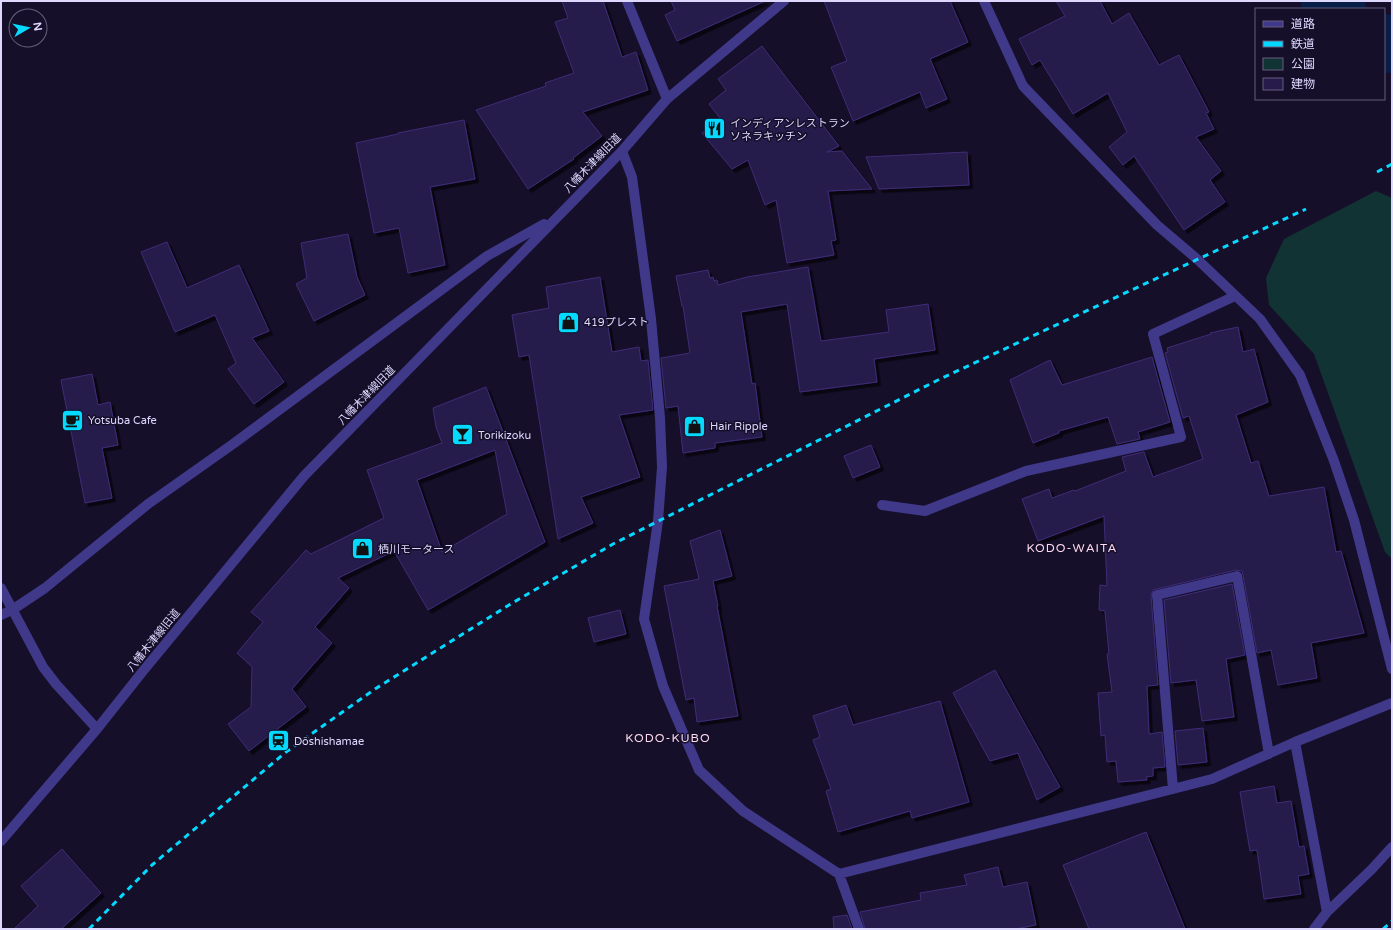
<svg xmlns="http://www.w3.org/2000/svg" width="1393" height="930" font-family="'Varela Round','Noto Sans JP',sans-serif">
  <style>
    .green { fill: #123333 }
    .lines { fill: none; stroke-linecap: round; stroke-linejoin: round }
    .river { stroke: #091d49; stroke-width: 54 }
    .building { fill: #271b4b; stroke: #3f2c77; fill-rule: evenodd; filter: url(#shadow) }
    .minor { stroke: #40398a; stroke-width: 10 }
    .rail { stroke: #04d9ff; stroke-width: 3; stroke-dasharray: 6 5; stroke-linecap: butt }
    .labels { text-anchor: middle; stroke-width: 3; stroke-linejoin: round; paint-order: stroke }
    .poi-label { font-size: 11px; fill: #ded8ff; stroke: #150f29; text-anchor: start }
    .street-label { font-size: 11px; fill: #ded8ff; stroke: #150f29 }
    .neighbourhood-label { font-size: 12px; letter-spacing: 1px; fill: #ffdaef; stroke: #150f29 }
  </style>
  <defs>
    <filter id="shadow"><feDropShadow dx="3.5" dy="3.5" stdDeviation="0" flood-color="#0009"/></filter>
  </defs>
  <rect width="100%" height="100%" fill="#150f29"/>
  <path class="green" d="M1376 191 1392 198V559L1385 552 1314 354 1269 305 1266 278 1284 239Z"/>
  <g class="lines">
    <path class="river" d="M1328 1 1339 9
      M1384 41 1392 46"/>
  </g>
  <path class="building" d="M562 1H603L622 57 636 52 648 90 583 112 602 136 573 158 574 159 528 189 476 110 546 86 545 83 574 73 555 22 568 18Z
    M671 1H765L677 41 665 15 675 10Z
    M824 1H950L968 42 930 59 947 99 926 108 920 92 853 121 831 67 847 61Z
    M1056 1H1100L1112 24 1129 13 1159 65 1179 55 1209 112 1206 113 1214 129 1196 137 1221 171 1210 180 1225 202 1184 230 1134 156 1123 165 1109 147 1127 132 1108 93 1073 114 1040 60 1032 65 1019 39 1065 16Z
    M762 46 839 146 827 152 842 151 872 189 828 191 836 240 831 241 834 255 787 263 776 200 765 205 748 160 732 169 702 133 720 118 709 104 726 90 718 79Z
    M464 120 475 179 430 187 445 265 408 273 399 228 374 233 356 143 398 134V133Z
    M967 152 969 185 879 189 866 157Z
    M348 234 357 277 365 295 314 321 296 284 307 278 301 243Z
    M167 242 187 288 239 265 269 331 252 338 284 382 254 404 228 369 236 363 215 315 175 332 141 252Z
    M808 267 821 341 889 332 886 310 928 304 935 350 874 359 877 382 800 392 787 304 741 312 752 384 755 383 762 437 715 443V448L683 453 678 406 666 408 661 358 690 353 683 306H682L676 276 708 270 710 278 713 277 714 281 717 280 718 285 747 277Z
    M600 277 612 352 639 347 641 361 648 360 653 410 619 415 640 477 581 497 593 523 558 539 529 355 519 357 512 315 549 308 546 287Z
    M1238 327 1243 352 1254 349 1268 402 1236 415 1251 463 1258 461 1269 496 1324 487 1336 552 1341 551 1364 633 1311 643 1317 678 1278 685 1271 650 1257 653 1243 575 1242 571 1236 570 1153 590 1151 596 1158 685 1147 686 1149 734 1162 732 1165 767 1153 768V776L1146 777 1147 780 1118 782 1116 761 1107 762 1105 735 1101 736 1098 693 1112 692 1107 654H1109L1105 611 1099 610 1100 585 1107 586 1104 516 1038 541 1022 499 1049 489 1052 498 1074 490 1075 491 1126 471 1122 457 1144 452 1153 477 1203 459 1189 416 1183 418 1165 353 1168 352 1167 348 1211 334 1210 333Z
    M1152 357 1170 422 1138 432 1140 439 1117 444 1108 417 1059 431V433L1033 443 1010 380 1050 360 1062 385Z
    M92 374 98 405 110 402 118 445 102 448 112 498 85 503 61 380Z
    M486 387 545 542 428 610 394 551 338 578 349 588 315 627 332 643 292 689 306 707 249 751 228 724 251 707 252 667 237 653 263 622 251 612 306 550 311 554 384 518 367 470 442 443 436 427 433 408ZM495 450 507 514 442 552 417 480Z
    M871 445 880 467 853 478 844 456Z
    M720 530 732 576 713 581 718 606H717L738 716 697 722 694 698 686 700 664 586 699 579 690 541Z
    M1232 584 1245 655 1226 659 1234 717 1202 721 1196 680 1171 683 1164 600Z
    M620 610 626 634 594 642 588 618Z
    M995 670 1060 787 1037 800 1018 753 990 761 953 693Z
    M940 701 969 802 912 818 910 811 838 832 826 791 831 789 813 740 820 737 813 716 846 705 853 725Z
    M1203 728 1207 762 1178 765 1175 731Z
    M1274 786 1277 803 1291 801 1299 847 1304 846 1309 874 1298 876 1301 894 1264 899 1257 850 1250 851 1240 792Z
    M1146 832 1185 929H1089L1063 865Z
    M62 849 101 893 61 929H14L38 906 21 886Z
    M998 867 1003 887 1027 882 1036 925 1015 929H865L860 912 921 900 920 893 967 885 964 875Z
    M847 915 852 929H834L833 917Z"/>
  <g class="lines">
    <path class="minor" d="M627 1 667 99
      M984 1 1023 86 1157 225 1197 259 1260 319 1300 375 1334 461 1354 520 1392 669
      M622 151 632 177 651 319 660 418 662 467 658 521 644 619 663 686 699 770 743 811 839 874 859 929
      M882 505 925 511 1026 471 1181 437 1153 334 1235 296
      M1 588 43 667 56 684 97 729
      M1 615 12 610 45 588 148 504 233 444 487 256 544 224
      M1295 742 1327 912
      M1173 789 1157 595 1237 576 1269 754
      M1 841 97 729 143 671 304 476 622 151 667 99 784 1
      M839 874 1212 779 1295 742 1392 703
      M1314 929 1327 912 1372 869 1392 847"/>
    <path class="rail" d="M1377 172 1392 164
      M89 929 152 865 286 752 375 689 509 605 613 544 942 378 1306 209
      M1383 929 1392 921"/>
  </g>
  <defs>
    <symbol id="restaurant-square" viewBox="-11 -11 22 22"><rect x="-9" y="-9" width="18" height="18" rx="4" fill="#04d9ff" stroke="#150f29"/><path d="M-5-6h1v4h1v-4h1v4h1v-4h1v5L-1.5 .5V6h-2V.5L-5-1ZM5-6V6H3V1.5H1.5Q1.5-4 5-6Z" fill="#111"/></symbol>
    <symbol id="shop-square" viewBox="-11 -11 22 22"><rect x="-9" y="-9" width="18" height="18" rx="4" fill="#04d9ff" stroke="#150f29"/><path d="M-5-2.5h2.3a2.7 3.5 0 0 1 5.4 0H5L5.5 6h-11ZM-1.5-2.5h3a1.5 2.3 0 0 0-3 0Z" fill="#111"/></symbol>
    <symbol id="cafe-square" viewBox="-11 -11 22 22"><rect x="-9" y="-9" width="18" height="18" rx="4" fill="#04d9ff" stroke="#150f29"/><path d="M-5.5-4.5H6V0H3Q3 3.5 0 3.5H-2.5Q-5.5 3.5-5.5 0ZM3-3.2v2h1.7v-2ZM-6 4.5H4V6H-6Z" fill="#111"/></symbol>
    <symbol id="bar-square" viewBox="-11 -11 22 22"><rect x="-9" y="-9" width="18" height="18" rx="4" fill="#04d9ff" stroke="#150f29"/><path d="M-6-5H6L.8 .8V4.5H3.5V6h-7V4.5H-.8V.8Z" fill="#111"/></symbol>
    <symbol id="station-square" viewBox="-11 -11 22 22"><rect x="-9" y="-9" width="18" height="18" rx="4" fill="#04d9ff" stroke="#150f29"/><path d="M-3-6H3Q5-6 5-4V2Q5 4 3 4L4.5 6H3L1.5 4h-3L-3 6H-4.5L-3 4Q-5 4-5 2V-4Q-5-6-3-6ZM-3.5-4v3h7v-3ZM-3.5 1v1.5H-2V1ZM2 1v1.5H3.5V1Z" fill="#111"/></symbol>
  </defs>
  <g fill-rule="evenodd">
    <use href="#restaurant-square" x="702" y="116" width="25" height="25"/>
    <use href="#shop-square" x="556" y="310" width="25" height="25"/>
    <use href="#cafe-square" x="60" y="408" width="25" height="25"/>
    <use href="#shop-square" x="682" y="414" width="25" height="25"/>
    <use href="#bar-square" x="450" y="422" width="25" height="25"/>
    <use href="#shop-square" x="350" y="536" width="25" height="25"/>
    <use href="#station-square" x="266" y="728" width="25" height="25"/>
  </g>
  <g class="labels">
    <g class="poi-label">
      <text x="730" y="127">インディアンレストラン<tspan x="730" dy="13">ソネラキッチン</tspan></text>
      <text x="584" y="326">419プレスト</text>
      <text x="88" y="424">Yotsuba Cafe</text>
      <text x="710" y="430">Hair Ripple</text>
      <text x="478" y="439">Torikizoku</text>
      <text x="378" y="553">栖川モータース</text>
      <text x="294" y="745">Dōshishamae</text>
    </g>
    <g class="street-label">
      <text transform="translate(592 163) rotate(-46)" y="4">八幡木津線旧道</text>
      <text transform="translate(366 395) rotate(-46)" y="4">八幡木津線旧道</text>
      <text transform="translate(153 640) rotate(-51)" y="4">八幡木津線旧道</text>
    </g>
    <g class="neighbourhood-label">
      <text x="1072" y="552">KODO-WAITA</text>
      <text x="668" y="742">KODO-KUBO</text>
    </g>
  </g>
  <rect width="1393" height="930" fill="none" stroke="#ded8ff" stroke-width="4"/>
  <rect x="1255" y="8" width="130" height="92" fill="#150f29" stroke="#655f7f"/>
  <rect x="1263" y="21" width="20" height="6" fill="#40398a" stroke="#655f7f"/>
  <text x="1291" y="28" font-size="12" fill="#ded8ff">道路</text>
  <rect x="1263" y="41" width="20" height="6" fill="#04d9ff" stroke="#655f7f"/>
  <text x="1291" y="48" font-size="12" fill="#ded8ff">鉄道</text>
  <rect x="1263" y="58" width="20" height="12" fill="#123333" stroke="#655f7f"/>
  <text x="1291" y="68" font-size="12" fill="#ded8ff">公園</text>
  <rect x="1263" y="78" width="20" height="12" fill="#271b4b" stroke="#655f7f"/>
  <text x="1291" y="88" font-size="12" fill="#ded8ff">建物</text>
  <g transform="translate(28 28) rotate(81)"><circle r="19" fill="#150f29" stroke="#655f7f"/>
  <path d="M0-3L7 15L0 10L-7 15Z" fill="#04d9ff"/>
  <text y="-6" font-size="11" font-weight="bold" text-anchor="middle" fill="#ded8ff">N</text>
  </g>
</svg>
